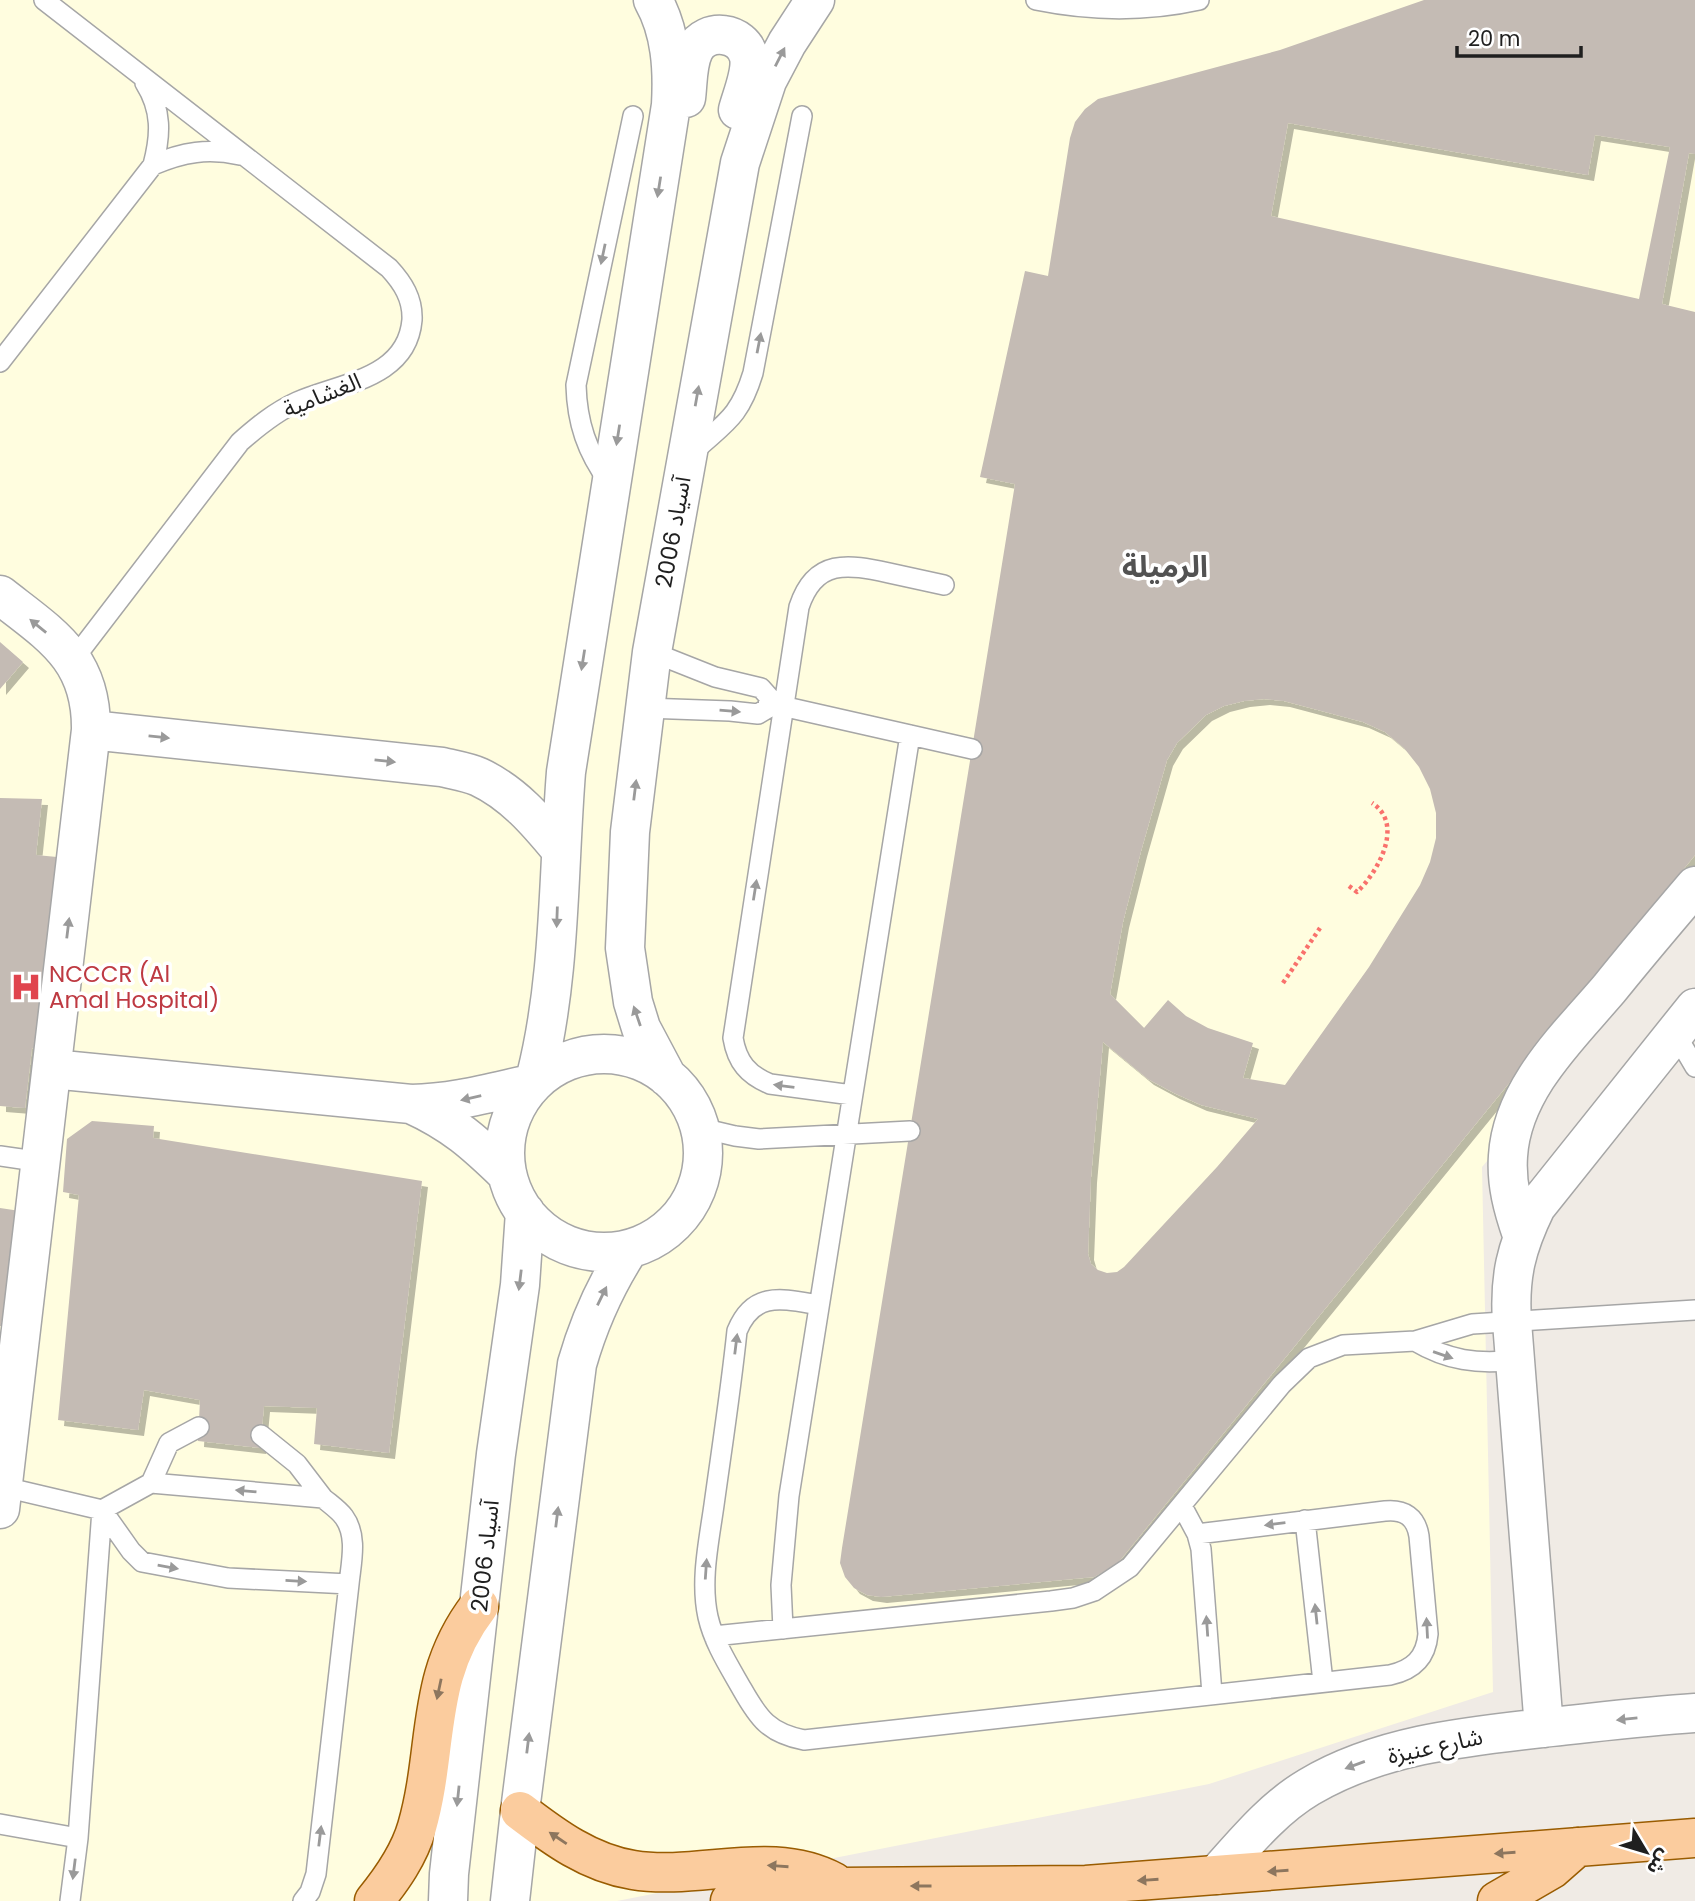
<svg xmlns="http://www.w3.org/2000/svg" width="1695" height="1901" font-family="Poppins,'Noto Sans Arabic',sans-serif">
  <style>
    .education { fill: #fffddf }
    .building { fill: #c4bbb4; fill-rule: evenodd; filter: url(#shadow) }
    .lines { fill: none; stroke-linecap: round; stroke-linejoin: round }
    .service-casing { stroke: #a6a6a6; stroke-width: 22 }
    .minor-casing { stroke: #a6a6a6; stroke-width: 41 }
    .primary-casing { stroke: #995c01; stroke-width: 41 }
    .path { stroke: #f9716c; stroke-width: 4.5; stroke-dasharray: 3.5 3.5; stroke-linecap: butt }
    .service { stroke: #fff; stroke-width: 19 }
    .minor { stroke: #fff; stroke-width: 38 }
    .primary { stroke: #fbcc9e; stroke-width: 38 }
    .oneway { fill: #9a9a9a }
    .oneway2 { fill: #8d765e }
    .labels { text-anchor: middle; stroke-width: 7; stroke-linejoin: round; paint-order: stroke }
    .street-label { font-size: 23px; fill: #1f1f1f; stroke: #fff }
    .health-label { font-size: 23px; fill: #be3a42; stroke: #fff; text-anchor: start }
    .district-label { font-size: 30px; font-weight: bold; fill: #525252; stroke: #fff }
  </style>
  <defs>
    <filter id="shadow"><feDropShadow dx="6" dy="6" stdDeviation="0" flood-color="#0004"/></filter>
  </defs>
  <rect width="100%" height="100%" fill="#f0ebe5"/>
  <path class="education" d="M0 0H1695V913L1482 1167 1493 1692 1209 1784 617 1901H0Z"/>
  <path class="building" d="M1424 0H1695V154L1689 153 1662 304 1695 312V855L1117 1564 1094 1577 881 1597 867 1595 854 1588 845 1577 840 1563 842 1548 1015 484 980 477 1025 271 1048 276 1070 138 1075 122 1085 109 1098 99 1280 50ZM1288 123 1588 175 1595 135 1670 147 1639 299 1271 216ZM1264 699 1284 701 1363 722 1385 732 1404 748 1419 767 1430 789 1436 813V838L1430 862 1420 885 1369 967 1285 1085 1243 1078 1253 1043 1208 1028 1186 1016 1168 1000 1144 1028 1110 994 1123 922 1141 851 1167 760 1177 743 1206 715 1224 706 1244 701ZM1103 1042 1148 1079 1174 1093 1201 1105 1258 1119 1217 1167 1124 1267 1117 1272 1107 1273 1098 1270 1091 1264 1088 1254 1091 1177Z
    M0 642 23 662 0 689Z
    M0 798 42 799 36 855 57 857 43 1050 32 1048 25 1108 0 1106Z
    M92 1121 154 1126 153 1138 422 1181 389 1453 314 1444 317 1408 264 1406 260 1448 198 1441 200 1400 144 1390 138 1430 58 1420 79 1195 63 1192 67 1139Z
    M0 1208 20 1211 1 1326H0Z"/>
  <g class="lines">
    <defs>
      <path id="service" d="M44 0 389 268C403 283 413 299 412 320 407 379 340 383 297 402 275 412 257 427 240 442L73 660
        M1036 0C1090 11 1145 12 1199 0
        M153 165C183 152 208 148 240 155
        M0 362 153 165C161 135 162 110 145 83
        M692 453C724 423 739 419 753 373L802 116
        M609 482C587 452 577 423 576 385L633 116
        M773 704 972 749
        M645 708 730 711 758 714 768 708 769 697 761 688 715 677 652 652
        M1675 1033 1695 1067
        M852 1095 770 1084C748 1075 737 1062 733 1038L799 607C815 558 848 564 889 573 907 577 926 581 944 585
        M701 1128 735 1136 759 1139 910 1131
        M0 1156 42 1162
        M819 1305C783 1299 754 1290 737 1331 731 1389 722 1447 714 1505 709 1541 700 1581 708 1617 714 1643 729 1666 742 1689 759 1719 769 1733 804 1740L1390 1675C1413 1670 1426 1658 1428 1634L1419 1536C1416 1517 1404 1509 1385 1511L1197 1534
        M1415 1341C1447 1360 1478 1365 1515 1360
        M261 1435 297 1464 323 1498
        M151 1483 169 1443 199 1427
        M0 1486 102 1510 131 1551 142 1562 228 1578 349 1584C351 1563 358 1536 344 1517 339 1510 330 1504 323 1498L151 1483 102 1510
        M1182 1506 1197 1534 1201 1549 1212 1694
        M1305 1520 1323 1682
        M783 1629 781 1585 789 1496 910 735
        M714 1636 1051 1601 1073 1598 1094 1591 1130 1567 1282 1384 1309 1358 1343 1345 1415 1341 1472 1324 1695 1310
        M0 1824 78 1838
        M70 1901 78 1838 102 1510
        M303 1901 310 1892 316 1874 349 1584"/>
      <path id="minor" d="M686 98C688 83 687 64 694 50 706 27 743 31 749 57 752 72 742 95 738 110
        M0 595C51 635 92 658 91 730L0 1509
        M91 730 442 767C454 770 468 772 479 777 513 793 537 821 560 849
        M505 1153a99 99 0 1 1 198 0a99 99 0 1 1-198 0Z
        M52 1069 411 1104C454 1103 489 1093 530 1084
        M536 1076C561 977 558 873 566 772L671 105C673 69 671 32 653 0
        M667 1077 641 1028 633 1002 625 948 630 832 652 652 740 163 767 81 787 43 815 0
        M411 1104C453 1123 475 1143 507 1174
        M1522 1235C1513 1209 1506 1184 1508 1156 1512 1089 1568 1037 1609 989 1637 954 1666 920 1695 886
        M1544 1728 1512 1322C1509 1277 1516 1248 1536 1207L1695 1008
        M1216 1875C1244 1844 1272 1809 1309 1787 1381 1744 1470 1736 1551 1727 1599 1722 1647 1716 1695 1713
        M448 1901 449 1874 496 1454 520 1285 525 1212
        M510 1901 520 1811 577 1364C589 1322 605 1286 629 1249"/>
      <path id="primary" d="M520 1811C554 1837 589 1863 633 1870 700 1881 771 1848 834 1882
        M374 1901C392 1879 409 1855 417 1827 440 1747 424 1677 479 1606
        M730 1901 842 1887 1086 1885 1695 1838
        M1497 1901 1552 1869 1577 1847"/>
    </defs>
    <use href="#service" class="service-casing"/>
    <use href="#minor" class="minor-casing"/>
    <use href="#primary" class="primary-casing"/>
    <path class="path" d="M1349 886 1357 892C1378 872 1405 824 1372 803
      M1283 983 1320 928"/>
    <use href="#service" class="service"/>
    <use href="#minor" class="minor"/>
    <use href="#primary" class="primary"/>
  </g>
  <defs><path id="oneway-solid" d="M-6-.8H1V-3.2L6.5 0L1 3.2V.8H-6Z" transform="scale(1.75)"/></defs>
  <g class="oneway">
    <use href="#oneway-solid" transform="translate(780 57) rotate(-63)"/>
    <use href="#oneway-solid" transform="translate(659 187) rotate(99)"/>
    <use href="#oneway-solid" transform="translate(603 254) rotate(102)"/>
    <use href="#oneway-solid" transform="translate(759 343) rotate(-79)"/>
    <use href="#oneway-solid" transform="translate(697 396) rotate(-80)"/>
    <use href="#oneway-solid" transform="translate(618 435) rotate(99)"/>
    <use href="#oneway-solid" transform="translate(38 626) rotate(-141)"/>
    <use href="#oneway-solid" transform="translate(583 660) rotate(99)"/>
    <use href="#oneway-solid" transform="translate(730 711) rotate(5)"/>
    <use href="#oneway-solid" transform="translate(159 737) rotate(6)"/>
    <use href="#oneway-solid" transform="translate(385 761) rotate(6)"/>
    <use href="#oneway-solid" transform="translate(635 790) rotate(-83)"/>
    <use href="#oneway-solid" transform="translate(755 890) rotate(-81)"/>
    <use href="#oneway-solid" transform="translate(557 917) rotate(92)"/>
    <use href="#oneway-solid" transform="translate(68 928) rotate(-83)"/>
    <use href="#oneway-solid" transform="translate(637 1016) rotate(-109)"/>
    <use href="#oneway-solid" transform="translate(784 1086) rotate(-173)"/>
    <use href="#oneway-solid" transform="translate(471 1098) rotate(167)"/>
    <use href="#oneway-solid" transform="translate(520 1280) rotate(97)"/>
    <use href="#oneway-solid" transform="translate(602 1296) rotate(-64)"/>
    <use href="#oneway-solid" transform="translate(736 1344) rotate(-83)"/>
    <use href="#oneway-solid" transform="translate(1443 1355) rotate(19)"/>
    <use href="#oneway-solid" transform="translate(246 1491) rotate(-175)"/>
    <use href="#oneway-solid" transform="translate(557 1517) rotate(-83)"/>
    <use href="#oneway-solid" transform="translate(1275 1524) rotate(173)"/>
    <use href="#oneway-solid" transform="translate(168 1567) rotate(10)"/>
    <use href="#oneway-solid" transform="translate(706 1569) rotate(-86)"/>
    <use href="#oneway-solid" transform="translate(296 1581) rotate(3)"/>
    <use href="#oneway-solid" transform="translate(1316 1614) rotate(-96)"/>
    <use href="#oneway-solid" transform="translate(1207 1626) rotate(-94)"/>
    <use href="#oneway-solid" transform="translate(1427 1628) rotate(-93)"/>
    <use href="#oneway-solid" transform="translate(1627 1719) rotate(174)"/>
    <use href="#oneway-solid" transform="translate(528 1743) rotate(-83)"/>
    <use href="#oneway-solid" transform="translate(1355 1765) rotate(160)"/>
    <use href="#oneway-solid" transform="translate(458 1796) rotate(96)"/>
    <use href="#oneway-solid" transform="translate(320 1836) rotate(-83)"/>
    <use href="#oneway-solid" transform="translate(74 1869) rotate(97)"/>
  </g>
  <g class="oneway2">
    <use href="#oneway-solid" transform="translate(439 1689) rotate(102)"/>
    <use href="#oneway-solid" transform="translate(558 1838) rotate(-146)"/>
    <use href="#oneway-solid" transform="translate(1505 1853) rotate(176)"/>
    <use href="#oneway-solid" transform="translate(778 1866) rotate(-176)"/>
    <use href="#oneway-solid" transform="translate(1278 1871) rotate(176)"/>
    <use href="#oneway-solid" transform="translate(1148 1880) rotate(176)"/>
    <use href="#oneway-solid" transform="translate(921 1886) rotate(180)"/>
  </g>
  <defs>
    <symbol id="hospital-bare" viewBox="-9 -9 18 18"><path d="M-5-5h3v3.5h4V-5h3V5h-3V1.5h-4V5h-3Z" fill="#e0444e" stroke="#fff" stroke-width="2.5" paint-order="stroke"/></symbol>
  </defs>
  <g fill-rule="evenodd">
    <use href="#hospital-bare" x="4" y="965" width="44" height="44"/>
  </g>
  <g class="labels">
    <g class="street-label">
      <text transform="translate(322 395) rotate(-22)" y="8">الغشامية</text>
      <text transform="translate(673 532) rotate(-80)" y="8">آسياد 2006</text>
      <text transform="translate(485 1556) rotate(-84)" y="8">آسياد 2006</text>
      <text transform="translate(1435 1746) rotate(-12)" y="8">شارع عنيزة</text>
    </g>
    <g class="health-label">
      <text x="49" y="982">NCCCR (Al<tspan x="49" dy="26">Amal Hospital)</tspan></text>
    </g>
    <g class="district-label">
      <text x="1165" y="577">الرميلة</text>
    </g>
  </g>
  <g transform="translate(1646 1852) rotate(128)" stroke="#ffffff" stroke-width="5" paint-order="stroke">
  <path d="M0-5L12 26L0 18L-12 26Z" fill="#1f1f1f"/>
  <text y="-10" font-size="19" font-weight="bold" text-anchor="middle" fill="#1f1f1f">ش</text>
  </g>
  <path d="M1457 46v10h124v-10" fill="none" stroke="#1f1f1f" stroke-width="3.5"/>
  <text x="1468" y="46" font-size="21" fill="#1f1f1f" stroke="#ffffff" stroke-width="5" paint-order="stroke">20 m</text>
</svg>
